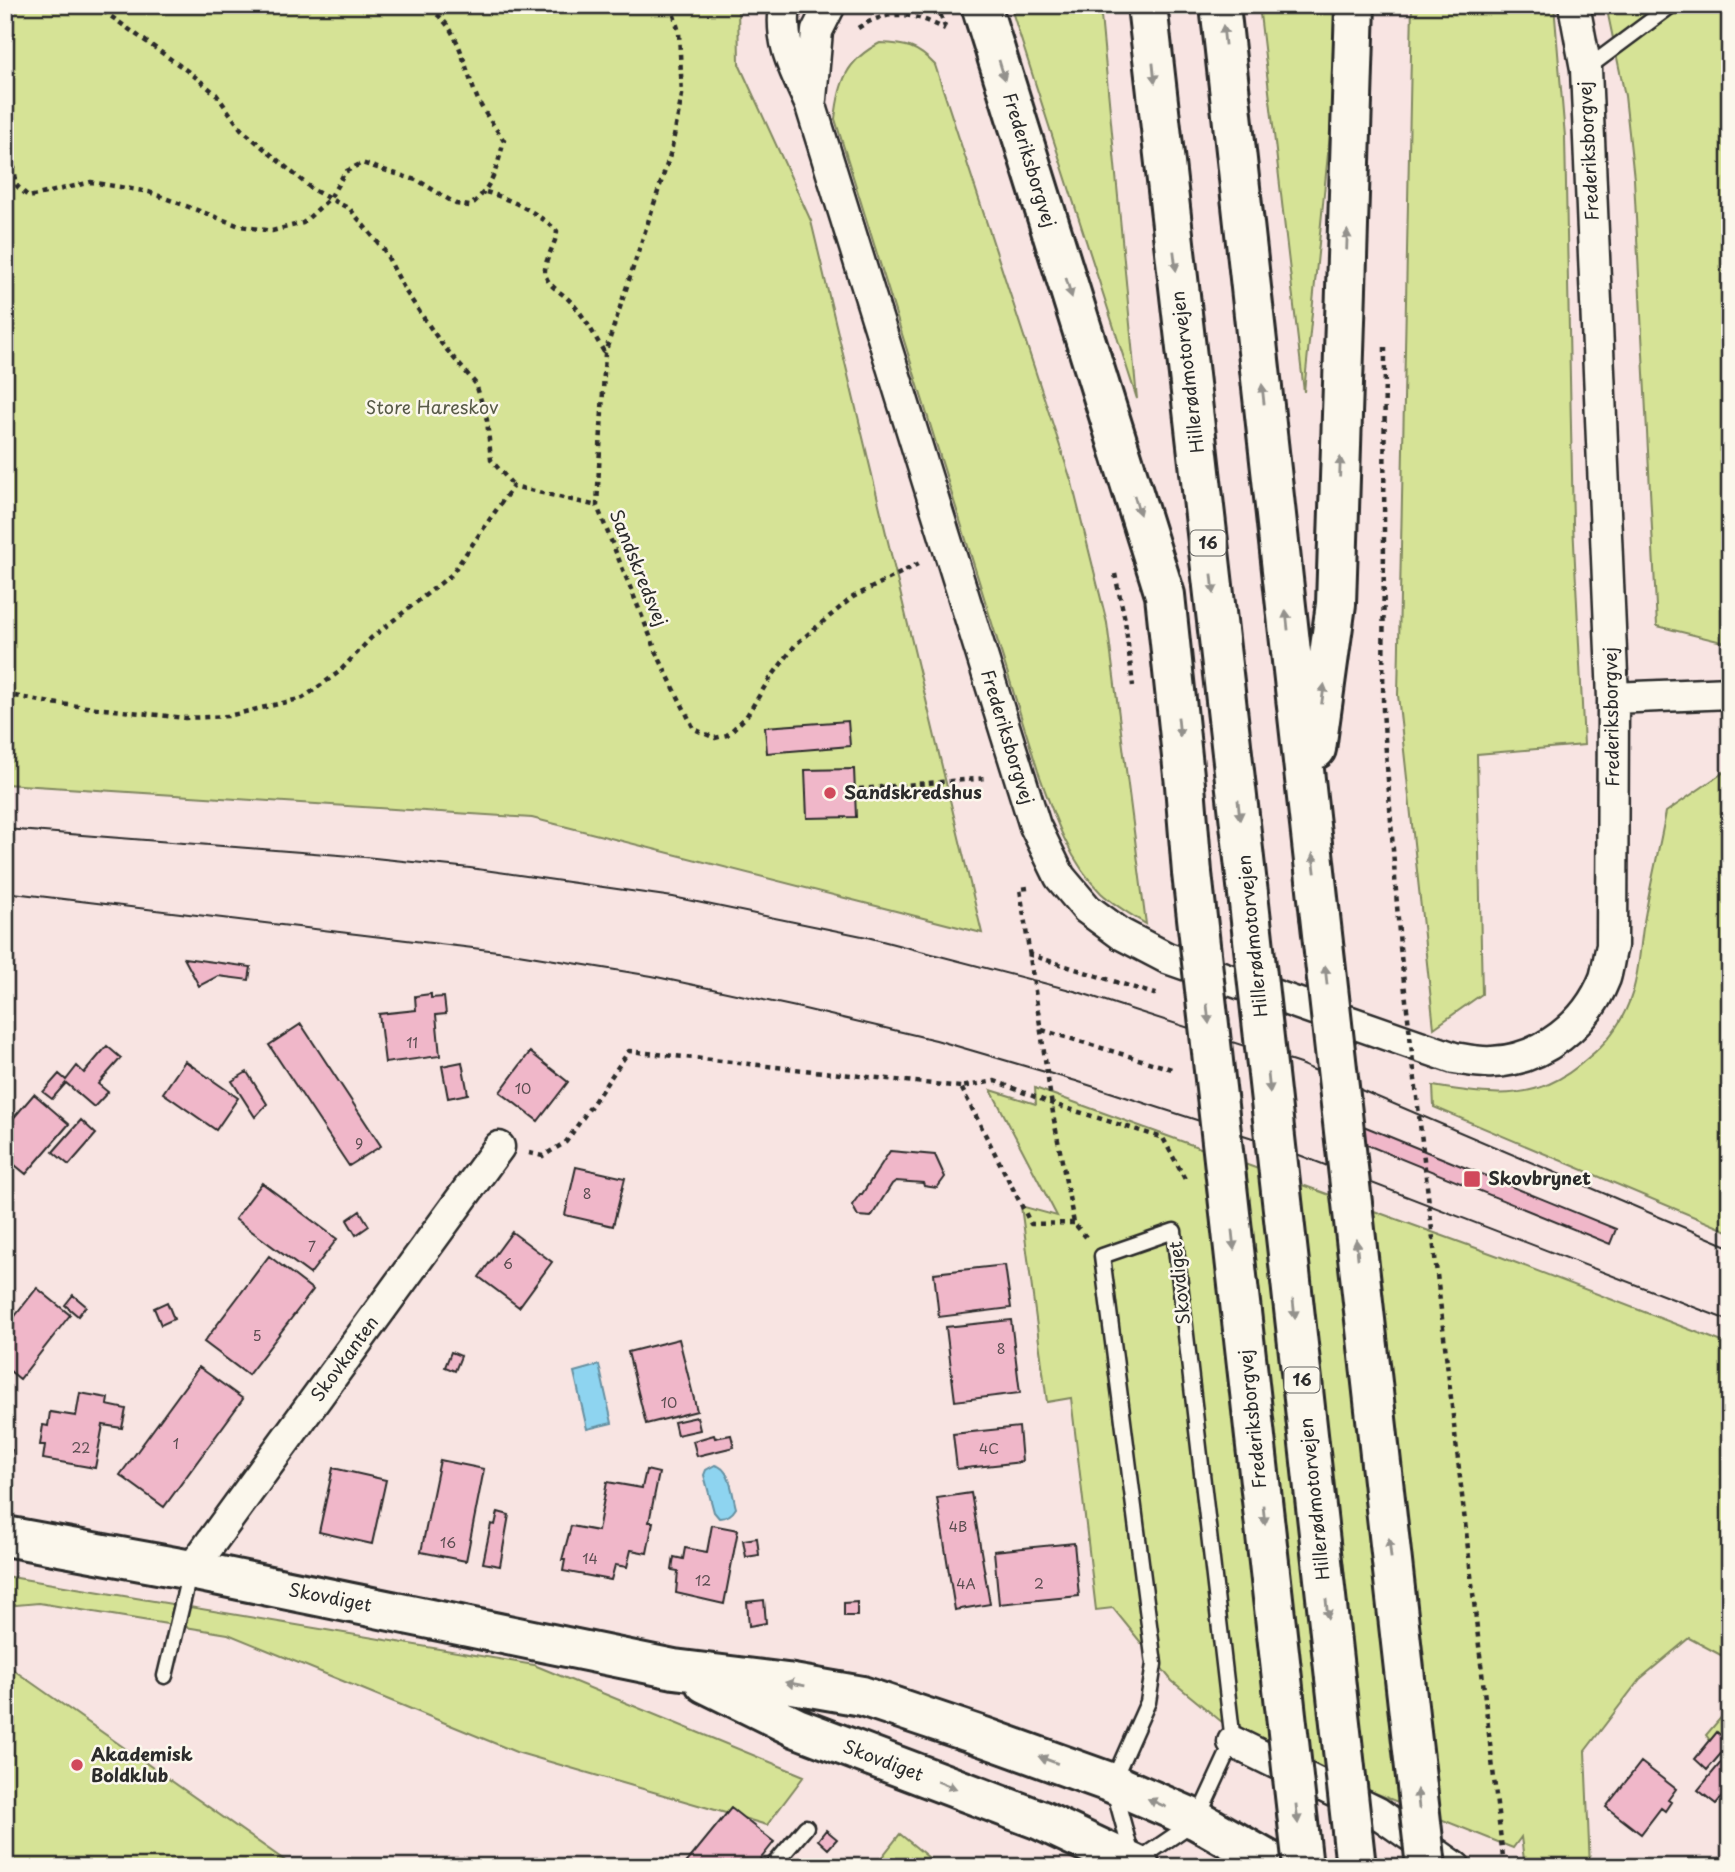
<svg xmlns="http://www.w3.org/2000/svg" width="1735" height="1872" font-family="'Playpen Sans',sans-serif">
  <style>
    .green { fill: #d6e396; stroke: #808760; stroke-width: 2 }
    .water { fill: #8ed4f0; stroke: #6690a1; stroke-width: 2 }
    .building { fill: #f0b7c9; stroke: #2b2b2b; stroke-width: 2 }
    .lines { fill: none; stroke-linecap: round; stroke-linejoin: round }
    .lane-casing { stroke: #2b2b2b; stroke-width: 19 }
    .street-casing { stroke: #2b2b2b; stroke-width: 35 }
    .secondary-casing { stroke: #2b2b2b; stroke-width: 44 }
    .highway-casing { stroke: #2b2b2b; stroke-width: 44 }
    .path { stroke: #2b2b2b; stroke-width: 4.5; stroke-dasharray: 5 5; stroke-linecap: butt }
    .lane { stroke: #fbf7ec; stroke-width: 14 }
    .street { stroke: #fbf7ec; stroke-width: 30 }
    .secondary { stroke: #fbf7ec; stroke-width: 38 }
    .highway { stroke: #fbf7ec; stroke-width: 38 }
    .tram { stroke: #2b2b2b; stroke-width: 2 }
    .secondary-bridge-casing { stroke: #2b2b2b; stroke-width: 44; stroke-linecap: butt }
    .highway-bridge-casing { stroke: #2b2b2b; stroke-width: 44; stroke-linecap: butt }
    .path-bridge { stroke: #2b2b2b; stroke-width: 4.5; stroke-dasharray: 5 5; stroke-linecap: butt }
    .secondary-bridge { stroke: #fbf7ec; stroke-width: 38 }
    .highway-bridge { stroke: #fbf7ec; stroke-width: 38 }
    .oneway { fill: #93918c }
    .poi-dot { fill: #d1495b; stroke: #fbf7ec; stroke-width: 2.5 }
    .labels { text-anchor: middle; stroke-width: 5; stroke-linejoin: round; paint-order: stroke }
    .number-label { font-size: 14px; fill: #5c4e52 }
    .shield { fill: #fbf7ec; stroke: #696865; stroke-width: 2 }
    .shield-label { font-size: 16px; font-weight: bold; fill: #2b2b2b }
    .street-label { font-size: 18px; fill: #2b2b2b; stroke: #fbf7ec }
    .park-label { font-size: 18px; fill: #565946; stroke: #fbf7ec }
    .poi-label { font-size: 18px; font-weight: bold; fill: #2b2b2b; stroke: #fbf7ec; text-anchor: start }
  </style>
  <rect width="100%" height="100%" fill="#f8e4e2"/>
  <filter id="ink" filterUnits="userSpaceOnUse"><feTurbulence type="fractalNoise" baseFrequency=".0143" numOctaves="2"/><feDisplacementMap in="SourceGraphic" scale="14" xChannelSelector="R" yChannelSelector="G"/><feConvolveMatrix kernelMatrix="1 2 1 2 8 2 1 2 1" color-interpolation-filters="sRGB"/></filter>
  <g filter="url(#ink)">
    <path class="green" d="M5 5H738L739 64 811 221 982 933 532 818 5 784Z
      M1010 5H1100L1137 399Z
      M1259 5H1343L1304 392Z
      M1412 5H1554L1565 137 1573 523 1584 745 1477 754 1482 994 1434 1028 1398 695Z
      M1606 5H1730V644L1657 626 1634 179 1625 96Z
      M880 43C906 44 917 46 935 65L1072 483 1107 623 1146 924C1131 915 1114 905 1101 893 1068 860 1053 813 1038 771L835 119C839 83 846 60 880 43Z
      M1730 768V892L1727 894 1730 896V1232L1434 1107 1433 1086C1470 1092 1513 1100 1549 1084 1563 1078 1578 1067 1589 1057 1610 1040 1625 1017 1633 991 1639 970 1640 949 1643 928 1649 889 1659 850 1666 812Z
      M1035 1088 1501 1257 1730 1345V1660L1689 1638 1640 1679 1585 1751 1590 1867H1525L1521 1837 1513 1848 1245 1741 1172 1681 1113 1608 1096 1610 1071 1398 1047 1402 1021 1206 1057 1216 991 1090 1036 1104Z
      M5 1576 534 1665 804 1776 767 1825 516 1752 228 1634 39 1603 5 1606Z
      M5 1664 294 1867H5Z
      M1730 1707V1767L1706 1735Z
      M900 1834 940 1867H874Z"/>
    <path class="water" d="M599 1365 612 1423 587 1429 574 1372Z
      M715 1465C731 1468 732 1494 736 1508 732 1515 727 1518 719 1518L714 1512 704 1475 706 1470Z"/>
    <path class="building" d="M848 721 850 746 767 753 765 727Z
      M854 769 856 817 807 818 805 770Z
      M184 958 251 967 249 980 218 976 199 986Z
      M431 994V998L444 997 446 1014 436 1015 440 1056 385 1063 379 1014 416 1010 415 996Z
      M301 1024 381 1146 349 1166 269 1045Z
      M107 1046 121 1058 98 1084 108 1092 94 1107 66 1083 52 1099 43 1092 59 1074 66 1080 77 1066 84 1073Z
      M530 1052 568 1082 538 1121 500 1092Z
      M185 1061 238 1098 216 1130 163 1093Z
      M462 1062 468 1094 448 1098 442 1066Z
      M247 1072 267 1104 255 1117 232 1081Z
      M34 1094 69 1124 26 1174 5 1157V1128Z
      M1334 1114 1616 1229 1610 1244 1328 1129Z
      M81 1120 96 1134 69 1165 53 1152Z
      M890 1151 935 1155 945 1177 937 1188 924 1186 923 1183 896 1181 892 1184 871 1217 858 1216 852 1205 860 1194H862Z
      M576 1167 625 1178 613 1226 565 1215Z
      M262 1183 337 1239 310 1274 235 1219Z
      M360 1211 369 1226 356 1235 347 1220Z
      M512 1232 552 1262 519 1307 479 1277Z
      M269 1256 313 1290 248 1375 204 1342Z
      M1005 1265 1011 1308 939 1317 934 1273Z
      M37 1288 70 1315 20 1379 5 1367V1329Z
      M73 1295 86 1306 78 1316 65 1305Z
      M167 1302 174 1319 161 1325 154 1308Z
      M1011 1320 1020 1393 955 1401 946 1327Z
      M679 1339 697 1411 646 1424 628 1352Z
      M451 1352 461 1356 455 1371 445 1367Z
      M199 1367 243 1399 164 1507 120 1475Z
      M80 1393 108 1398 107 1405 126 1409 122 1428 103 1425 95 1468 43 1459 45 1445H40L43 1425 48 1426 50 1412 76 1416Z
      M697 1417 700 1430 677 1435 674 1422Z
      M1019 1427 1022 1462 957 1469 953 1434Z
      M714 1435 715 1438 731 1435 734 1447 697 1456 693 1441Z
      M5 1449 12 1450 6 1482 5 1481Z
      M440 1460 484 1469 466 1561 421 1552Z
      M333 1468 386 1480 372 1544 319 1532Z
      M646 1470 659 1473 649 1522H653L647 1553 631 1550 627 1567 615 1565 611 1580 563 1571 565 1560H562L571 1526 598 1531 607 1482 642 1488Z
      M971 1493 990 1604 955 1610 937 1498Z
      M498 1512 509 1515 500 1566 483 1563 491 1524 495 1525Z
      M712 1525 738 1530 724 1604 676 1593 678 1571 672 1570 674 1557 683 1559 685 1548 707 1552Z
      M757 1538 759 1555 746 1557 743 1540Z
      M1074 1543 1079 1596 999 1604 994 1551Z
      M764 1600 766 1623 749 1626 747 1602Z
      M857 1602V1616H844V1603Z
      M1717 1732 1730 1743 1707 1770 1695 1759Z
      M1723 1760 1730 1766V1797L1725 1793 1716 1804 1698 1790Z
      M1641 1762 1676 1789 1668 1800 1671 1802 1665 1811 1661 1808 1641 1834 1606 1807Z
      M731 1808 774 1842 754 1867H683Z
      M826 1830 837 1839 828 1849 818 1840Z
      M663 1858 675 1867H655Z"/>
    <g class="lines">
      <defs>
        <path id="lane" d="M1586 69 1672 5
          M1174 1231 1233 1742 1197 1820 1134 1863 1112 1783 1148 1702 1154 1664 1102 1256Z
          M165 1676 190 1571
          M772 1867 806 1827"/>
        <path id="street" d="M785 5C779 45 796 71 811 106L1035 826 1060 877 1087 909 1121 934 1167 958 1454 1058C1467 1060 1480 1063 1492 1062 1542 1060 1587 1024 1605 978 1608 968 1609 956 1612 946L1613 698 1586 69 1574 5
          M811 99 817 31 830 5
          M1613 698 1730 693
          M191 1570 499 1147
          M1233 1742 1378 1813 1455 1867"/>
        <path id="secondary" d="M981 5 1165 595 1185 785 1192 873
          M5 1536 191 1570 674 1669 787 1683 862 1696 984 1737 1112 1783 1197 1820 1280 1867
          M705 1683 797 1728 1040 1820 1140 1867"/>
        <path id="highway" d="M1147 5 1248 894
          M1220 5 1320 916
          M1316 749 1336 604 1355 5"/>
      </defs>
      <use href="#lane" class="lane-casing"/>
      <use href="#street" class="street-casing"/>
      <use href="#secondary" class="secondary-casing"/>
      <use href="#highway" class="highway-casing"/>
      <path class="path" d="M95 5 193 75 216 94 241 129 313 190 350 209 384 250 406 292 441 343 476 384 487 420 491 460 513 485
        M286 5H356
        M671 5 679 32 682 95 671 152 605 353 597 506 659 658 694 729 715 738 727 735 746 717 767 683 796 644 853 597 920 563
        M937 5 945 27
        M858 28C889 8 914 13 945 29
        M5 158 14 168 17 186 29 197 91 182 149 192 240 226 272 231 303 223 330 198 345 172 362 163 419 181 456 204 470 206C493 186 496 170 504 141 495 126 482 111 476 95 462 63 460 21 421 5
        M486 192C510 199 539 213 557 231 556 245 544 259 545 273 547 285 559 291 567 298 583 313 593 333 604 352
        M1385 347 1383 710 1400 947
        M1115 574 1125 620 1133 686
        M5 694 51 703 185 718 228 716 303 698 339 672 371 638 451 575 513 486 597 506
        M859 789 987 778
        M1028 888 1020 889 1054 1120 1074 1223 1086 1237
        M1028 954 1154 994 1156 988
        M1042 1030 1175 1070
        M529 1153 543 1156 566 1142 629 1051 961 1087
        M1074 1223 1031 1224 961 1087 995 1081 1053 1104 1163 1138 1186 1181"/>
      <use href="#lane" class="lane"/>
      <use href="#street" class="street"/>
      <use href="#secondary" class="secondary"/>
      <use href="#highway" class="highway"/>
      <path class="tram" d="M5 829 365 857 470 868 673 897 867 937 1078 992 1300 1064 1730 1247
        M5 892 506 952 652 976 796 1007 936 1040 1076 1081 1268 1143 1730 1321"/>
      <defs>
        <path id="secondary-bridge" d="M1192 873 1303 1867"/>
        <path id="highway-bridge" d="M1248 894 1356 1867
          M1320 916 1426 1867"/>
      </defs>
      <use href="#secondary-bridge" class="secondary-bridge-casing"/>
      <use href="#highway-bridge" class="highway-bridge-casing"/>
      <path class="path-bridge" d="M1400 947 1504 1867"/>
      <use href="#secondary-bridge" class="secondary-bridge"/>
      <use href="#highway-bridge" class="highway-bridge"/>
    </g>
    <defs><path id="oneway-solid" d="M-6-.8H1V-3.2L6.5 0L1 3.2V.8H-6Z" transform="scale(1.75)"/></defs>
    <g class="oneway">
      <use href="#oneway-solid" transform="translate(1224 35) rotate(-96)"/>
      <use href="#oneway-solid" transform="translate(1002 70) rotate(73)"/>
      <use href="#oneway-solid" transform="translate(1154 73) rotate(84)"/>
      <use href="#oneway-solid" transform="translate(1347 240) rotate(-88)"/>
      <use href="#oneway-solid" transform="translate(1175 261) rotate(83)"/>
      <use href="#oneway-solid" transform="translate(1069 288) rotate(73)"/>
      <use href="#oneway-solid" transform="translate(1263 394) rotate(-96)"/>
      <use href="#oneway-solid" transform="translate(1340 467) rotate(-88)"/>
      <use href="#oneway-solid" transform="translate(1137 505) rotate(73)"/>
      <use href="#oneway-solid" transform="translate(1213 584) rotate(84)"/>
      <use href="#oneway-solid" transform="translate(1287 620) rotate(-96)"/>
      <use href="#oneway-solid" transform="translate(1323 694) rotate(-82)"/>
      <use href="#oneway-solid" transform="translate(1179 727) rotate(84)"/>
      <use href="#oneway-solid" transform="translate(1239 810) rotate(84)"/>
      <use href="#oneway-solid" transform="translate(1314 863) rotate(-97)"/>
      <use href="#oneway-solid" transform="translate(1326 975) rotate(-96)"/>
      <use href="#oneway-solid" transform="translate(1208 1014) rotate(84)"/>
      <use href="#oneway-solid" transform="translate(1269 1083) rotate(84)"/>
      <use href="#oneway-solid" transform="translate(1233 1240) rotate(84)"/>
      <use href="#oneway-solid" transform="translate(1357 1249) rotate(-96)"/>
      <use href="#oneway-solid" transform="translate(1294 1309) rotate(84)"/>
      <use href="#oneway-solid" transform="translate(1264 1515) rotate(84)"/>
      <use href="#oneway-solid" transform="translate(1390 1548) rotate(-96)"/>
      <use href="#oneway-solid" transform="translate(1327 1609) rotate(84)"/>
      <use href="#oneway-solid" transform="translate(795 1684) rotate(-170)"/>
      <use href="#oneway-solid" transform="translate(1048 1760) rotate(-160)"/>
      <use href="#oneway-solid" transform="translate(947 1785) rotate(21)"/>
      <use href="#oneway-solid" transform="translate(1418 1799) rotate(-96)"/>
      <use href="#oneway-solid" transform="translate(1157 1803) rotate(-156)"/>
      <use href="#oneway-solid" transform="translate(1297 1814) rotate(84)"/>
    </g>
  </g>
  <g class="poi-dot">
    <circle cx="830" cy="793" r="7"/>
    <rect x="1463" y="1170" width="18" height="18" rx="3.5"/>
    <circle cx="77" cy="1765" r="7"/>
  </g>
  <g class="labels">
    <g class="number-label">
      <text x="412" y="1048">11</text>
      <text x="523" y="1094">10</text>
      <text x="359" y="1149">9</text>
      <text x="587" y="1199">8</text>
      <text x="312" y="1252">7</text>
      <text x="508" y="1269">6</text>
      <text x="257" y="1341">5</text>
      <text x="1001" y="1354">8</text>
      <text x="669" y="1408">10</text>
      <text x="176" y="1449">1</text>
      <text x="81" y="1453">22</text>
      <text x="989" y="1454">4C</text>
      <text x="958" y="1532">4B</text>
      <text x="448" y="1548">16</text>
      <text x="590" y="1564">14</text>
      <text x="703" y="1586">12</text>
      <text x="966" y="1589">4A</text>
      <text x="1039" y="1589">2</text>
    </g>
    <g class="shield">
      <rect x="1190.5" y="530.5" width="35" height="25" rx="5"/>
      <rect x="1284.5" y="1367.5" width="35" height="25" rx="5"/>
    </g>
    <g class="shield-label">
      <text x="1208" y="549">16</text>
      <text x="1302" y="1386">16</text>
    </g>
    <g class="street-label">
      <text transform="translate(1589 151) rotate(-93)" y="6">Frederiksborgvej</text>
      <text transform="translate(1029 160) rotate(73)" y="6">Frederiksborgvej</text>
      <text transform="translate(1188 372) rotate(-97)" y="6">Hillerødmotorvejen</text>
      <text transform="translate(638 568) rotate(68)" y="6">Sandskredsvej</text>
      <text transform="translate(1612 717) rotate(-91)" y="6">Frederiksborgvej</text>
      <text transform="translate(1007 737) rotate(73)" y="6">Frederiksborgvej</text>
      <text transform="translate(1253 936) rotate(-96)" y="6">Hillerødmotorvejen</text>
      <text transform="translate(1180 1283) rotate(-96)" y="6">Skovdiget</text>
      <text transform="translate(345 1359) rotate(-54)" y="6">Skovkanten</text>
      <text transform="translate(1253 1419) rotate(-96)" y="6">Frederiksborgvej</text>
      <text transform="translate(1315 1499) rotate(-96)" y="6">Hillerødmotorvejen</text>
      <text transform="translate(330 1598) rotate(11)" y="6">Skovdiget</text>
      <text transform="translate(883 1761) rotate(21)" y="6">Skovdiget</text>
    </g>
    <g class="park-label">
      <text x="432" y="414">Store Hareskov</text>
    </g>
    <g class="poi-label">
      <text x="844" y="799">Sandskredshus</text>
      <text x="1488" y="1185">Skovbrynet</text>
      <text x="91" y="1761">Akademisk<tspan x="91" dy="21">Boldklub</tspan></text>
    </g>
  </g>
  <rect width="1735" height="1872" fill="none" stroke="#fbf7ec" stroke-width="28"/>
  <rect x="14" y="14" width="1707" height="1844" fill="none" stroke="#2b2b2b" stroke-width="2.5" filter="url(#ink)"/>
</svg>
